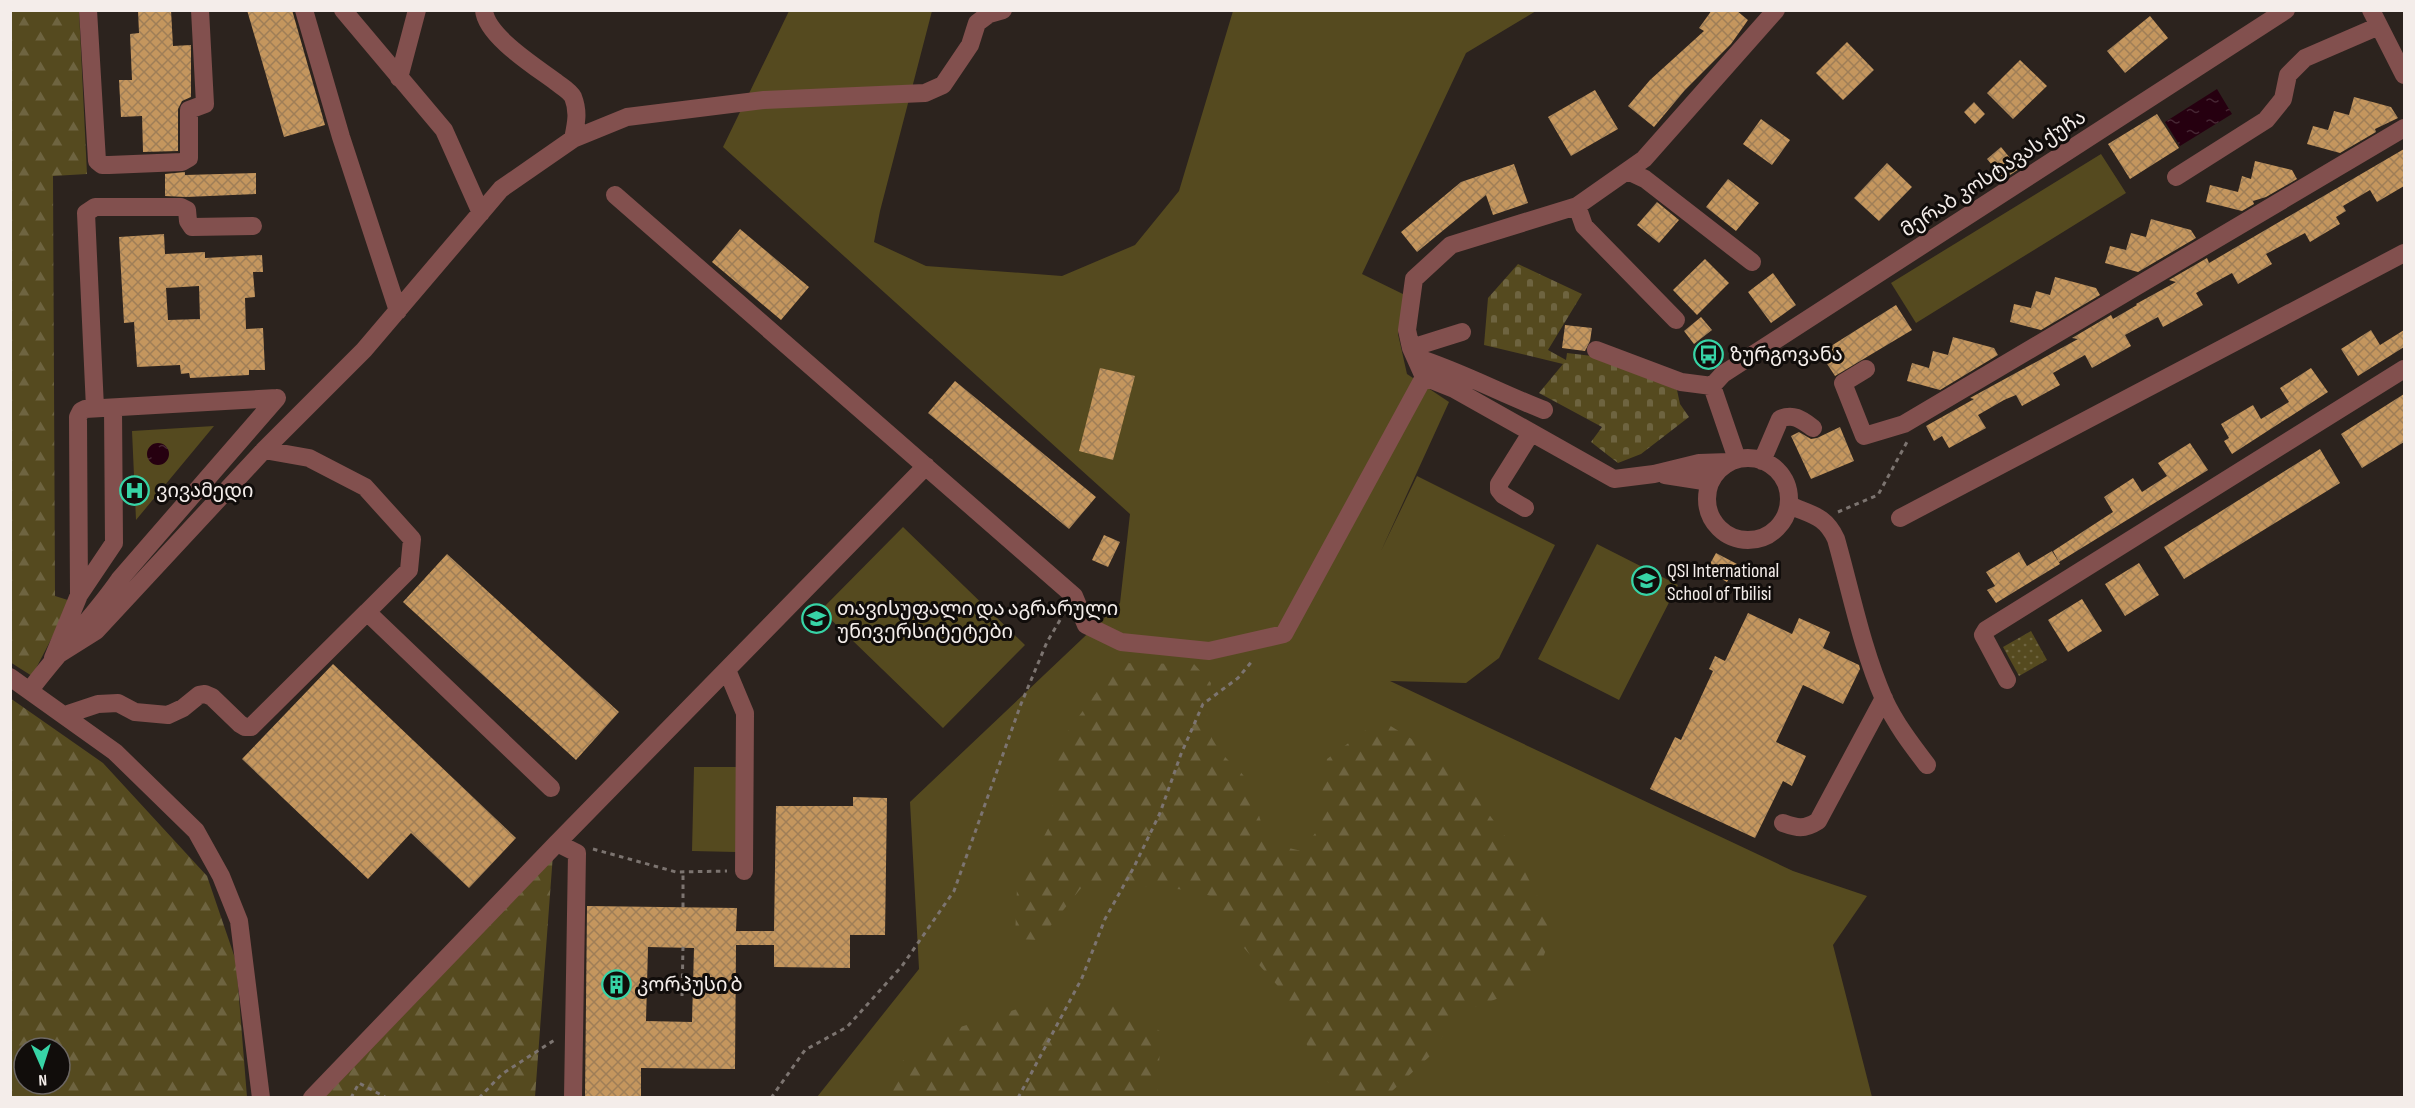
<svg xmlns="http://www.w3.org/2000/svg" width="2415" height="1108" font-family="'Sofia Sans Condensed','Noto Sans Georgian',sans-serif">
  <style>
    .green { fill: #554a1f }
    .forest { fill: url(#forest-firs); fill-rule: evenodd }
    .cemetery { fill: url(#cemetery-stones) }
    .park { fill: url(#park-dots) }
    .water { fill: url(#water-ripples) }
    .building { fill: url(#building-cross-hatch); fill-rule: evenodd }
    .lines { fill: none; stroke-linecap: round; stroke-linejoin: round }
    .path { stroke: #7c7470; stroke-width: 3; stroke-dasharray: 4.5 4.5; stroke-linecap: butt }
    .minor { stroke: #82504e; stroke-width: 18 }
    .labels { text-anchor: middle; stroke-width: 6; stroke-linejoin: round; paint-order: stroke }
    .street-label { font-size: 20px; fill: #f4edea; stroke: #110d0b }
    .poi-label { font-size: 20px; fill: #f4edea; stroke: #110d0b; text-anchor: start }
  </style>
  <defs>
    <pattern id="forest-firs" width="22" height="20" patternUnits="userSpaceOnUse" patternTransform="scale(1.5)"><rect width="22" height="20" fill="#554a1f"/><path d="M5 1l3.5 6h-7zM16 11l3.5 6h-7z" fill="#6e6440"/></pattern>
    <pattern id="cemetery-stones" width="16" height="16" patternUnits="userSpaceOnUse" patternTransform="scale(1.5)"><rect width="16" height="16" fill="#554a1f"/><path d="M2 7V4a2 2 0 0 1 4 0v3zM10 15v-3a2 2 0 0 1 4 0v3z" fill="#6e6440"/></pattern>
    <pattern id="park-dots" width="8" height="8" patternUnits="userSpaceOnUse" patternTransform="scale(1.5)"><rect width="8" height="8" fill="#554a1f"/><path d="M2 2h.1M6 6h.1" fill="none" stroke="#6e6440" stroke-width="1.8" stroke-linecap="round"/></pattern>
    <pattern id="water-ripples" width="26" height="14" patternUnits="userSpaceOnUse" patternTransform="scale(1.5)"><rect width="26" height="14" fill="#260010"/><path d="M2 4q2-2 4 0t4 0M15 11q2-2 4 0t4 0" fill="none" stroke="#462633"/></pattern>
    <pattern id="building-cross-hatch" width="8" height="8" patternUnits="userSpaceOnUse" patternTransform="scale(1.5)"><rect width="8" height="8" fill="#c4965e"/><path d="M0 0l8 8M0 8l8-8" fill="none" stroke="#9f7e57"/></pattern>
  </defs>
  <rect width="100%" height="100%" fill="#2c231e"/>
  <path class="green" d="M789 11H932L880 211 874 242 926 266 1062 276 1135 245 1179 191 1233 11H1536L1466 53 1362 274 1407 296 1398 334 1407 374 1449 402 1381 551 1417 476 1555 545 1499 658 1466 683 1390 681 1793 871 1867 896 1833 945 1872 1097H817L919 969 910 802 1120 603 1130 514 723 147Z
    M2101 154 2126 193 1916 323 1891 283Z
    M214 426 136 520 132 431Z
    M903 527 1025 645 943 728 821 610Z
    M1597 544 1678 585 1619 700 1538 659Z
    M694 767H737L736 852 692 851Z"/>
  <path class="forest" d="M10 11H79L87 174 53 176 55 596 71 601 32 676 10 662Z
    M1118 663 1194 664 1211 683C1206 719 1201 730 1228 760 1234 766 1243 773 1247 781 1266 816 1251 842 1302 851L1316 832 1327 759 1366 730 1389 725 1452 764 1510 843 1544 909 1551 936 1533 985 1457 1014 1430 1056 1391 1092H1338L1319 1073 1285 994 1221 922 1214 897 1189 890 1086 882 1039 940 1015 939 1017 888 1051 823 1057 746Z
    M10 698 103 763 207 876 236 961 247 1097H11ZM24 1048H60V1084H24Z
    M553 854 535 1097H323Z
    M1121 1002 1161 1032 1157 1097H873L892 1070 932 1036 1020 1008Z"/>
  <path class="cemetery" d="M1518 264 1582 294 1548 350 1566 360 1567 353 1609 358 1677 390 1680 404 1689 417 1641 454 1618 463 1591 442 1602 427 1539 393 1563 364 1484 345 1488 298Z"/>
  <path class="park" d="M2031 631 2047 660 2019 676 2003 647Z"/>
  <path class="water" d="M2217 89 2232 114 2180 146 2165 122Z
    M147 454a11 11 0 1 1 22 0a11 11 0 1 1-22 0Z"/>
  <path class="building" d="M138 10H171L173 46 191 45V97L182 101 178 109V151L143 152 142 116 121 117 119 80H132L130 34 139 33Z
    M247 10H292L325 125 284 137Z
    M1712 10H1736L1748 20 1731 44 1685 90 1654 127 1628 106 1650 80 1704 31 1699 28Z
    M2150 16 2168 38 2125 73 2107 51Z
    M1847 42 1874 70 1843 100 1816 73Z
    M2020 60 2047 86 2013 119 1987 93Z
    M1595 90 1618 129 1571 156 1548 117Z
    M2354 97 2391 107 2398 118 2375 129 2376 132 2340 153 2307 144 2313 126 2328 130 2334 111 2349 115Z
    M1974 102 1985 114 1975 124 1964 112Z
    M2157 114 2179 148 2130 179 2108 144Z
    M1761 119 1790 140 1772 165 1743 144Z
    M2001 147 2019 169 2004 179 1987 159Z
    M2404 149V186L2377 202 2370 190 2343 206 2346 211 2336 217 2340 224 2310 242 2305 233 2266 254 2272 264 2238 284 2232 273 2221 279 2196 293 2203 305 2163 327 2158 317 2125 335 2131 346 2092 368 2085 355 2053 373 2060 385 2022 406 2016 395 2004 400 1978 415 1986 428 1949 448 1942 436 1934 441 1926 426 1974 399 1970 398 2078 339 2072 338 2111 315 2113 319 2137 305 2136 304 2176 282 2169 280 2207 258 2209 263Z
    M2255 161 2292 170 2297 179 2266 197 2253 201 2254 204 2242 211 2206 202 2210 185 2238 192 2242 176 2251 179Z
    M1887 163 1912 187 1879 221 1854 198Z
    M1514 164 1528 203 1493 215 1486 195 1417 252 1401 232 1461 182Z
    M185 172V175L256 173V194L186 197 165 196V174Z
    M1728 179 1759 203 1736 231 1706 207Z
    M1657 202 1679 220 1659 243 1637 225Z
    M2151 219 2191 230 2196 238 2138 272 2105 263 2110 246 2126 250 2131 233 2146 237Z
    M740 229 809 287 781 320 712 262Z
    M164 234 165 254 205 252V258L262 255 263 272H253L255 297 245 298 246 329 263 328 265 370H249V375L190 378 189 373 181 374 180 365 137 367 134 322 124 323 119 237ZM199 286 200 319 168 320 166 288Z
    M1705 259 1729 283 1697 315 1673 290Z
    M1773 273 1796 305 1771 323 1748 292Z
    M2055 277 2096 288 2100 295 2041 330 2010 322 2014 304 2031 308 2036 291 2050 295Z
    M1896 305 1912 330 1835 376 1820 353Z
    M1701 317 1712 330 1694 344 1684 331Z
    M1565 325 1592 328 1590 341 1585 351 1562 348Z
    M2371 330 2380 345 2404 330V347L2358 376 2341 349Z
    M1953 337 1994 348 1998 355 1940 390 1907 381 1912 363 1929 368 1933 351 1948 355Z
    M1100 368 1135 376 1113 460 1079 451Z
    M2311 368 2328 392 2232 454 2224 441 2229 438 2221 424 2253 405 2261 419 2289 402 2280 388Z
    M955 381 1096 497 1069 529 928 413Z
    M2404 394V442L2362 468 2341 434Z
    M1840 427 1854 461 1811 479 1791 436 1799 432 1811 439 1817 438Z
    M2190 443 2208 470 2059 562 2053 551 2113 512 2104 497 2133 478 2142 492 2167 476 2158 463Z
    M2320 449 2340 483 2184 579 2164 547Z
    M1104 535 1120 542 1108 567 1092 560Z
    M2052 551 2060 564 1996 603 1987 590 1995 586 1986 572 2019 552 2027 566Z
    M1716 553 1737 564 1727 582 1706 571Z
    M447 554 619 712 576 760 403 602Z
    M2139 563 2159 595 2125 616 2105 584Z
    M2082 599 2102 631 2068 652 2048 620Z
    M1748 613 1792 634 1799 618 1830 632 1823 648 1859 665 1860 669 1843 704 1803 685 1776 742 1806 756 1792 786 1783 781 1755 838 1650 789 1675 737 1681 740 1713 671 1709 669 1715 656 1725 661Z
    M333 664 516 838 469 888 411 833 368 879 242 759Z
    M853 797 887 798 885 935H850V968L774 967V945H736L735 1069 641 1068V1098H585L587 906 737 908 736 931H774L776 806H853ZM648 947 694 948 692 1022 646 1021Z"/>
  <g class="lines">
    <path class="path" d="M1838 512 1878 495 1907 442
      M593 849 676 872 727 871
      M683 907V872
      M682 996 683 947
      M351 1098 359 1083 387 1098
      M479 1098 502 1074 556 1039
      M771 1098 805 1050 847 1027 902 966 954 891 1021 704 1047 642 1063 615
      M1018 1098 1082 978 1105 919 1134 867 1160 813 1181 754 1203 704 1238 678 1253 660"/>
    <path class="minor" d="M88 10 97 161 102 165H109L182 162 189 158V110L205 104 200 10
      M304 10 341 137 398 311
      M343 10 444 130 481 213
      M2371 10 2404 75
      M399 78 417 10
      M573 139 627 117 764 100 925 93 943 85 970 45 977 23 989 14 1003 10
      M1628 171 1645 179 1752 262
      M2176 177 2266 120 2283 99 2288 75 2305 58 2379 26
      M615 195 1074 596 1086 625 1121 642 1209 651 1284 634 1424 377 1411 348 1407 330 1414 279 1451 245 1577 206 1644 159 1776 10
      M1577 206 1584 226 1676 320
      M1411 348 1462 332
      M1596 350 1681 382 1712 386
      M1415 357C1460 371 1500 393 1544 410
      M1866 369 1843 383 1864 436 1904 424 2404 128
      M1424 377 1454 389 1614 479 1654 474 1699 463 1729 462
      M95 408 86 213 95 207H181L187 210 188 221 192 227 253 226
      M264 450 309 458 365 487 412 539 409 570 367 612 551 788
      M1707 499a41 41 0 1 1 82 0a41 41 0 1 1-82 0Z
      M1737 459 1712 386 1723 374 2286 10
      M1762 461 1780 419C1794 413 1802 420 1813 428
      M1665 475 1710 482
      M1789 505C1811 515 1825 515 1836 539 1851 592 1862 649 1884 699 1895 723 1911 744 1927 765
      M1525 508 1503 495 1499 490V484L1531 433
      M1900 518 2404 253
      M79 595 114 543 113 408
      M53 658 96 631 264 450 364 350 501 189 573 139C576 124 579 112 573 97 570 91 561 86 556 82 536 67 486 36 484 10
      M53 658 79 595 78 417 81 411 85 409 277 398
      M727 670 745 713 744 871
      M10 677 115 752 196 831 221 876 239 921 261 1098
      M2007 680 1983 635 1986 630 2404 369
      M30 690C58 652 92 619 119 580L277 398
      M65 715 98 704 118 703 135 712 168 715 183 708 199 695 205 694 212 697 240 724 245 727H251L367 612
      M1783 823C1797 828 1804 830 1818 821L1884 698
      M312 1098 557 843
      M573 1098 577 853 557 843 926 466"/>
  </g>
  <defs>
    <symbol id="bus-ring" viewBox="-11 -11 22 22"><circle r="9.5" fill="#110d0b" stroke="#37d4a6" stroke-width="1.5"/><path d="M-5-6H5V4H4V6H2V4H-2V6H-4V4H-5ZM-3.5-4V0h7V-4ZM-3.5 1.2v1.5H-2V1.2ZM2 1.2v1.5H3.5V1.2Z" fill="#37d4a6"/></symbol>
    <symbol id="hospital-ring" viewBox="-11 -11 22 22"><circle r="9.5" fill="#110d0b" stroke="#37d4a6" stroke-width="1.5"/><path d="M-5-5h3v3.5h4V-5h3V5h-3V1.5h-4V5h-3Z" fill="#37d4a6"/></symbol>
    <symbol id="school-ring" viewBox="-11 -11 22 22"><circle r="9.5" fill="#110d0b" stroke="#37d4a6" stroke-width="1.5"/><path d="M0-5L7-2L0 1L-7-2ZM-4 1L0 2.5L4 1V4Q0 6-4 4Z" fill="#37d4a6"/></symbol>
    <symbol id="university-ring" viewBox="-11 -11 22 22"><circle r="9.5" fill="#110d0b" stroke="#37d4a6" stroke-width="1.5"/><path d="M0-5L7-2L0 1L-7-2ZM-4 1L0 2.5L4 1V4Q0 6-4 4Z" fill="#37d4a6"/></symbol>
    <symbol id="building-ring" viewBox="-11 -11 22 22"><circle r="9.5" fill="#110d0b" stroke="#37d4a6" stroke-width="1.5"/><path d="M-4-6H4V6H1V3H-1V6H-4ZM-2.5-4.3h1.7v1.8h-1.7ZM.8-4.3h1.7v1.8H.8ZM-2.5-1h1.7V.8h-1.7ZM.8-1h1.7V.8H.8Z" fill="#37d4a6"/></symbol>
  </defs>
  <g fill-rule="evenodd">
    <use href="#bus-ring" x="1692" y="338" width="33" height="33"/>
    <use href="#hospital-ring" x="118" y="474" width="33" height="33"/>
    <use href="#school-ring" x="1630" y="564" width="33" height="33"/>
    <use href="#university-ring" x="800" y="602" width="33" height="33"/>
    <use href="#building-ring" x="600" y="968" width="33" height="33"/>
  </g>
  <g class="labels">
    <g class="street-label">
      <text transform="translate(1993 173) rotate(-33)" y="7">მერაბ კოსტავას ქუჩა</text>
    </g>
    <g class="poi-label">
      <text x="1730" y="361">ზურგოვანა</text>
      <text x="156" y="497">ვივამედი</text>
      <text x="1667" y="577">QSI International<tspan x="1667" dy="23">School of Tbilisi</tspan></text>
      <text x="837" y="615">თავისუფალი და აგრარული<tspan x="837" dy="23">უნივერსიტეტები</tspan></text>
      <text x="637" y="991">კორპუსი ბ</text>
    </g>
  </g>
  <rect width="2415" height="1108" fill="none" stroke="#f4edea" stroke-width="24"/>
  <g transform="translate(42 1066) rotate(177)"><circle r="28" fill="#110d0b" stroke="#6c6764" stroke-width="1.5"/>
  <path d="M0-4.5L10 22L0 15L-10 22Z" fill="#37d4a6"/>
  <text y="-9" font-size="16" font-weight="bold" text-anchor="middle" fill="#f4edea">N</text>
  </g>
</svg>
